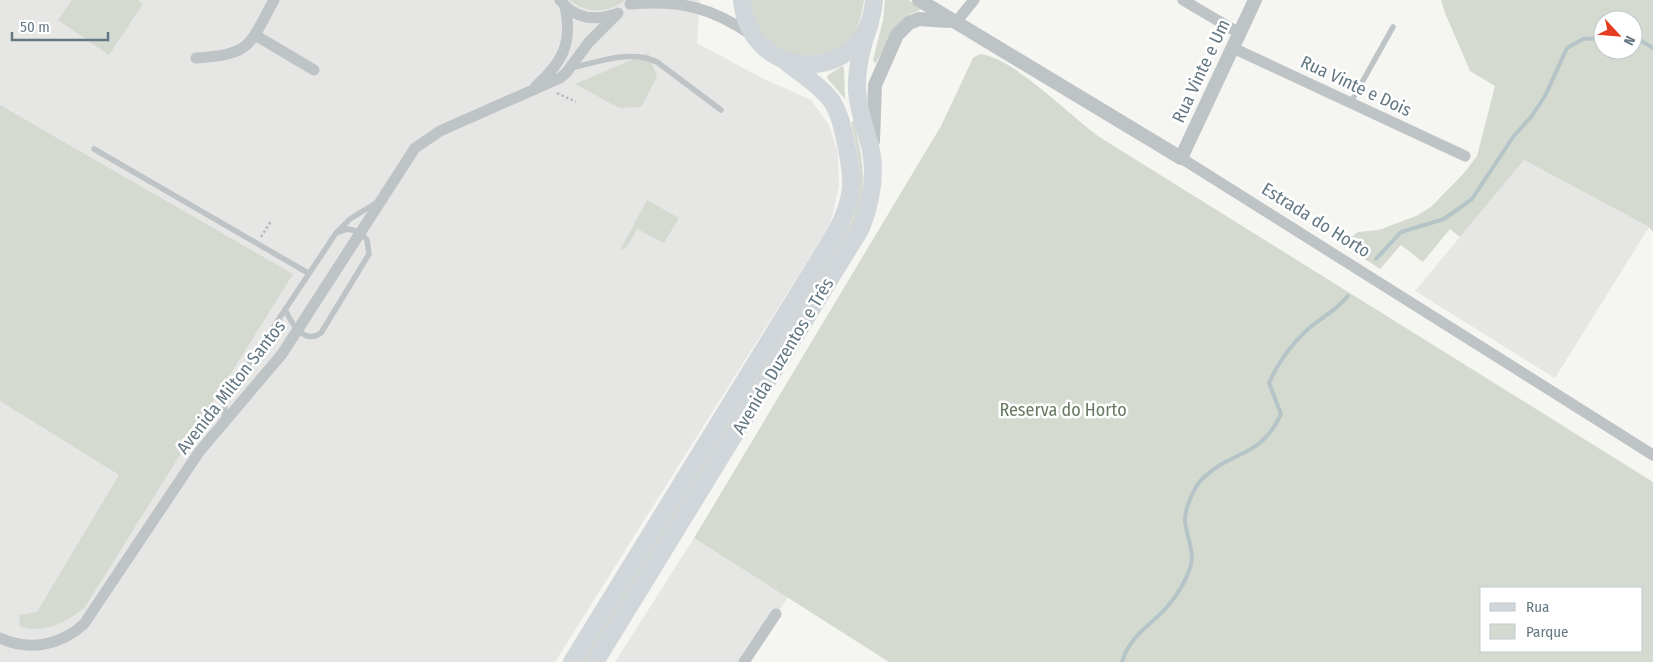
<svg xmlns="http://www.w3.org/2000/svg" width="1653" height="662" font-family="'Fira Sans Condensed',sans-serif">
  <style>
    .built { fill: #e6e6e5 }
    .green { fill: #d5dad0; fill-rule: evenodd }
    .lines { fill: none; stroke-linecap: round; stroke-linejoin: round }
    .stream { stroke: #b5c4c7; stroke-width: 4 }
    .path { stroke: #b8bbbd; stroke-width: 2.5; stroke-dasharray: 2.5 2.5; stroke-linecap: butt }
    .service { stroke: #bec3c6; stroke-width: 5.5 }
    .minor { stroke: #bec3c6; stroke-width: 11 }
    .tertiary { stroke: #bec3c6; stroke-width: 14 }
    .primary { stroke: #d1d6da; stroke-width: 18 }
    .labels { text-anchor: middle; stroke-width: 5; stroke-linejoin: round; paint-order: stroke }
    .street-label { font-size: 18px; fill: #647883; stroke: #fff }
    .park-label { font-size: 18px; fill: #697a62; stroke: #fff }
  </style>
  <rect width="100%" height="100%" fill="#f5f5f1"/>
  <path class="built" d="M0 0H700L697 43 760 77 811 100 829 125 838 152 839 187 830 225 555 662H0Z
    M1524 160 1649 227 1555 378 1415 291Z
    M694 538 788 597 746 662H615Z"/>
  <path class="green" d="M72 0H138L143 4 109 55 58 20Z
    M569 0H625C606 14 589 14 569 0Z
    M749 0H864C862 20 852 48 830 53 818 56 804 56 791 58L758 33Z
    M885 0H909L922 9 909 15 898 25 875 64 873 60 883 20Z
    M1441 0H1653V232L1649 227 1524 160 1460 237 1450 229 1423 262 1401 245 1380 269 1342 244 1358 232 1379 230 1416 216 1431 207 1464 173 1477 156 1495 86 1470 71 1445 13ZM1603 20H1633V50H1603Z
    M648 53 657 77 641 107 619 108 575 84Z
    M980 54C1013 57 1071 117 1101 138L1653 482V662H889L694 538 941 126 973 58ZM1482 588H1642V651H1482Z
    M842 66 844 68 845 99 827 78 828 75Z
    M0 105 293 274 85 607C64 624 47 633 20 627L19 615 37 612 119 475 0 401Z
    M854 121C864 166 869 188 850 232L586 662H580L851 223C865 185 859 160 851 122Z
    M647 200 679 218 664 243 637 229 627 247 620 250Z"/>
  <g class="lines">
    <path class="stream" d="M1633 36 1653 48
      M1376 259 1401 232 1444 219 1472 199 1513 137 1531 117 1545 96 1567 48 1583 39 1603 38
      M1122 662C1128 642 1141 631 1156 618 1171 605 1184 586 1190 568 1196 551 1185 535 1185 519 1185 507 1195 486 1203 478 1234 449 1260 459 1281 414L1269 383C1278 362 1291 345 1308 329 1321 318 1337 310 1348 296"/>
    <path class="path" d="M557 93 576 102
      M261 237 271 221"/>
    <path class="service" d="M571 68C599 62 631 49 657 62L721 110
      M1351 102 1393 27
      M94 149 308 273
      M337 232 350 219 376 203
      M224 422 225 400 336 233 348 229 360 232 367 240 369 254 321 333C304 345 291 323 285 309"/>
    <path class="minor" d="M560 0C574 19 595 21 616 14
      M1183 0 1239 33
      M630 4C680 0 712 7 753 36
      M956 22 974 0
      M255 35 314 70
      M1233 48 1465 156
      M196 58C252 54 248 47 274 0
      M536 86C563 62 573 42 565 6
      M1181 158 1653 455
      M0 638C29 652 61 645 84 624L199 452 282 354 415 148 440 131 560 78 566 73 589 42 618 13
      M744 662 776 614"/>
    <path class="tertiary" d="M919 0 1181 158 1255 0
      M873 141 875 85 897 35 909 23 919 19 948 21"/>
    <path class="primary" d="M742 0C750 86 868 85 874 0
      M572 662 835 234C855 198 854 179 845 139 842 125 839 112 831 100 819 84 799 73 784 60
      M595 662 861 228C871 202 877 174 870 146 865 128 858 109 857 90 856 67 862 45 870 23"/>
  </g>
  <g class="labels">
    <g class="street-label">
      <text transform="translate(1201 71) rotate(-65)" y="6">Rua Vinte e Um</text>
      <text transform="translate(1356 86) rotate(25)" y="6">Rua Vinte e Dois</text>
      <text transform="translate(1316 220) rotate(32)" y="6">Estrada do Horto</text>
      <text transform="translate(783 356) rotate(-59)" y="6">Avenida Duzentos e Três</text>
      <text transform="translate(231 387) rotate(-52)" y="6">Avenida Milton Santos</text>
    </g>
    <g class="park-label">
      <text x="1063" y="416">Reserva do Horto</text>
    </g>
  </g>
  <rect x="1480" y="587" width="162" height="65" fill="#ffffff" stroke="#c1c9cd"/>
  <rect x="1490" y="603" width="25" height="8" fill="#d1d6da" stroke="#c1c9cd"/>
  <text x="1526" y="612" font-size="15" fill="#647883">Rua</text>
  <rect x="1490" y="624" width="25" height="15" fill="#d5dad0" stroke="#c1c9cd"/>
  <text x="1526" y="637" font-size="15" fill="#647883">Parque</text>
  <g transform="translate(1618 35) rotate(116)"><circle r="24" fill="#ffffff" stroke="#c1c9cd"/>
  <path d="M0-4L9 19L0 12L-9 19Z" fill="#e43d22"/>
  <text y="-8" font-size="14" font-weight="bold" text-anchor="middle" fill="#647883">N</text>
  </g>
  <path d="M12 32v8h96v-8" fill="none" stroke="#647883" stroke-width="2.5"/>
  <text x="20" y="32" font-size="15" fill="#647883" stroke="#ffffff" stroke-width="4" paint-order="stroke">50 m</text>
</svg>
